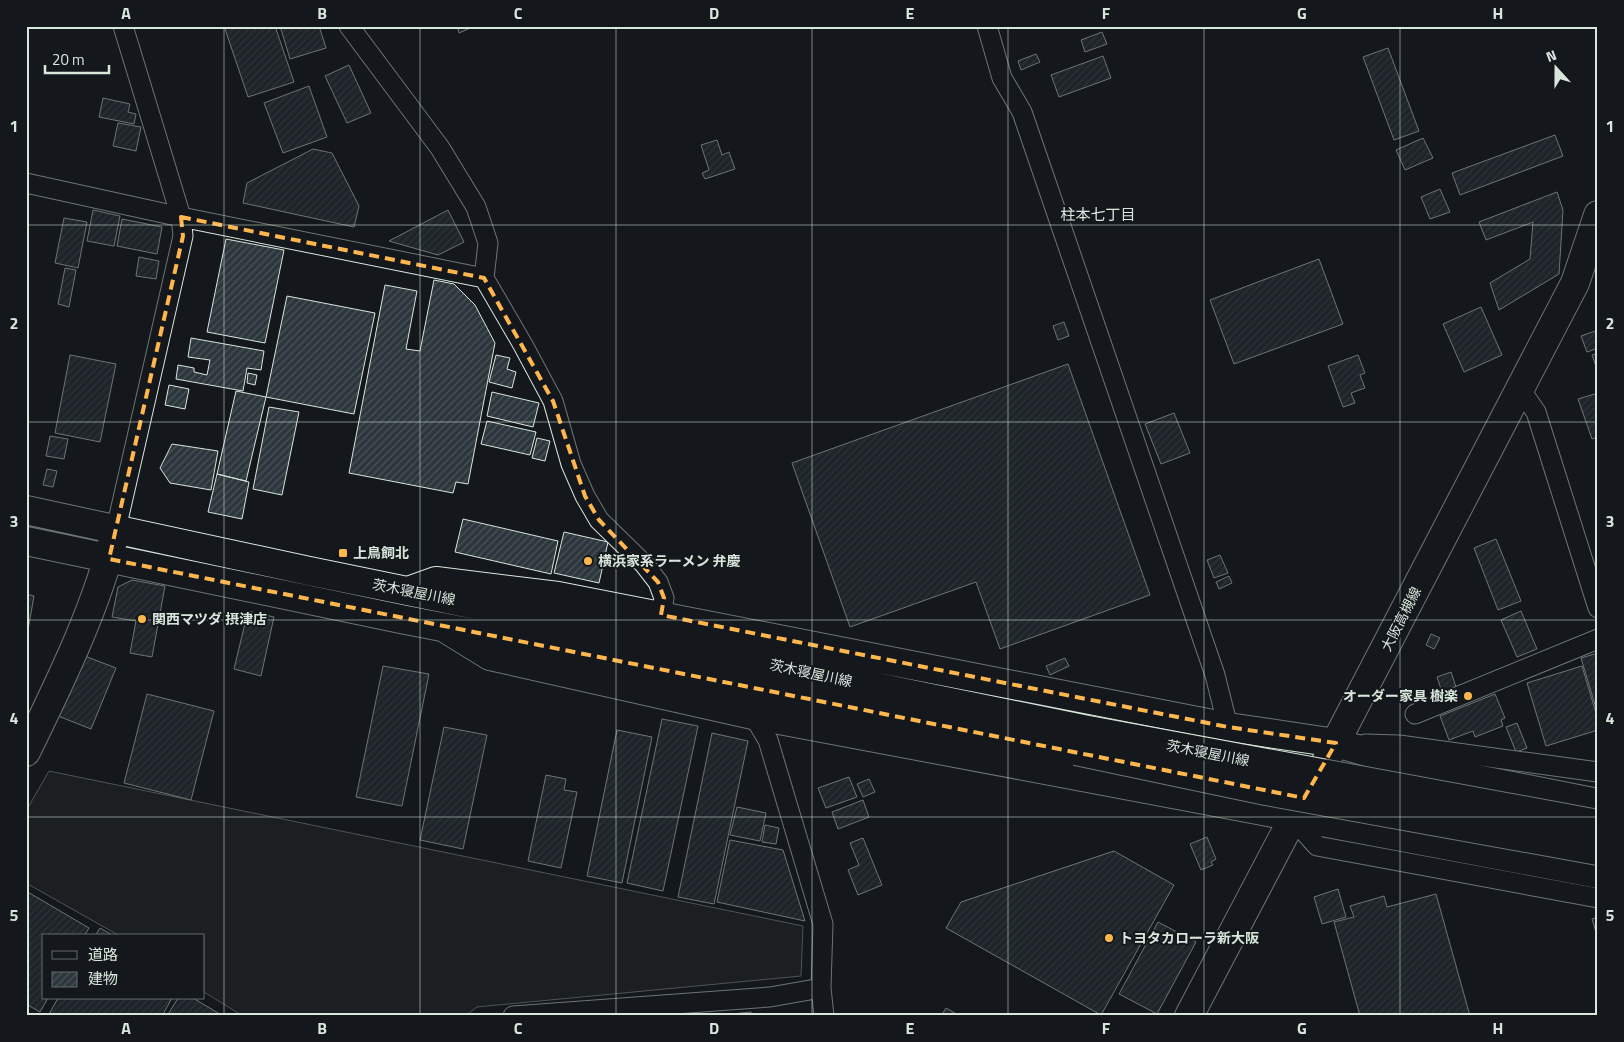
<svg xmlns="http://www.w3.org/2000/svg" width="1624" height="1042" font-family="'Titillium Web','Noto Sans JP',sans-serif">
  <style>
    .parking { fill: #24282b; stroke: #939e99 }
    .building { fill: url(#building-hatch); stroke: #d8e6dc }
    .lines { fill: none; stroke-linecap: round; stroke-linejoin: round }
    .street-casing { stroke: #d8e6dc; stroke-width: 21 }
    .secondary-casing { stroke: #d8e6dc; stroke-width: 30 }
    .primary-casing { stroke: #d8e6dc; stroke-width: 30 }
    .street { stroke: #14181c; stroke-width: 19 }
    .secondary { stroke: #14181c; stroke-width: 28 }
    .primary { stroke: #14181c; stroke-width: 28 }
    .primary-bridge-casing { stroke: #d8e6dc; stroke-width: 30; stroke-linecap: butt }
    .primary-bridge { stroke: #14181c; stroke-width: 28 }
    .marked { fill: none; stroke: #ffb74d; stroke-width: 4; stroke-dasharray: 10 6; stroke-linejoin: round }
    .grid { fill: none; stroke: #d8e6dc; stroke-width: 1; stroke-opacity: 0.55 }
    .poi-dot { fill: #ffb74d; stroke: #14181c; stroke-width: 2 }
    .labels { text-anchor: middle; stroke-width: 4; stroke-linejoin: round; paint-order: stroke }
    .poi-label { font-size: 14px; font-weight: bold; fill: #d8e6dc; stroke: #14181c; text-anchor: start }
    .street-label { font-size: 14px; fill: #d8e6dc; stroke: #14181c }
    .neighbourhood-label { font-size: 15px; fill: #d8e6dc; stroke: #14181c }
    .neatline { fill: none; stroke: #d8e6dc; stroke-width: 2 }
    .grid-label { font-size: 16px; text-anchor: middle; font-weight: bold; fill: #d8e6dc }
  </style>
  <defs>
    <pattern id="building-hatch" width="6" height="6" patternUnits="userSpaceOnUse" patternTransform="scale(1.25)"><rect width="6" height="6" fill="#2c363c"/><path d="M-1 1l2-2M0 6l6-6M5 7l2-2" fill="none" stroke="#4a5358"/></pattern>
  </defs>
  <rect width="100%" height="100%" fill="#14181c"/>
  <path class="parking" d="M49 771 803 926 801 976 477 1007 465 1016H243L204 992V936H120L26 883V811Z"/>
  <path class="building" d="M224 26H275L294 82 248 97Z
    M280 26H319L326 48 290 59Z
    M457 26H475L459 33Z
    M1102 32 1107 44 1085 52 1081 40Z
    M1388 48 1419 131 1394 140 1363 57Z
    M1036 54 1040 62 1021 70 1018 61Z
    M1103 56 1111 78 1059 97 1051 75Z
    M349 65 371 113 347 123 325 76Z
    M309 86 327 137 283 153 264 103Z
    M103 98 130 104 128 112 136 114 134 124 99 117Z
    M118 123 141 127 136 151 113 146Z
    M1555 135 1563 156 1460 195 1452 173Z
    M1423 138 1433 158 1405 170 1396 150Z
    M717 140 722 155 729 152 735 169 705 179 702 173 709 170 701 145Z
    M313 149 332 153 359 206 354 227 243 203 247 183Z
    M1440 189 1450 212 1430 219 1421 197Z
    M1557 192 1563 210 1559 274 1499 310 1490 283 1530 259 1533 222 1486 240 1479 222Z
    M93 210 120 216 114 246 87 241Z
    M448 210 464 242 438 255 389 241Z
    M64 218 87 222 78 268 55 263Z
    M122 219 162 227 157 254 117 246Z
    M226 239 284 250 265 343 207 332Z
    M139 257 159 261 156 279 136 276Z
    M1319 259 1343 324 1234 364 1210 300Z
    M65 268 76 270 69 307 58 304Z
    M434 280 454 284 475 305 495 343 468 484 456 482 453 493 349 473 385 285 417 291 406 349 420 351Z
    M287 296 375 313 354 414 266 397Z
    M1481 307 1502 355 1464 372 1443 324Z
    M1064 322 1069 336 1058 340 1053 326Z
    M1598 330V348L1587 352 1581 336Z
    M191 338 264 351 261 370 247 368 243 391 176 379 178 365 194 368V372L207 375 210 360 188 357Z
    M1598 353V372L1592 355Z
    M70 355 116 364 100 442 55 433Z
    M496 355 510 358 507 369 516 372 512 388 489 382Z
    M1358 355 1365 373 1360 375 1365 388 1351 393 1355 403 1343 407 1328 366Z
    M1068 364 1150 595 1000 649 976 582 850 627 792 463Z
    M248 373 257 375 255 385 247 383Z
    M169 385 189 389 185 409 165 405Z
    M236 391 266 397 246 481 217 474Z
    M492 392 539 403 533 427 487 416Z
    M1598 393V437L1592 439 1578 399Z
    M269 407 299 412 282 495 253 489Z
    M1174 413 1190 453 1161 464 1145 424Z
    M487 421 536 432 530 455 481 444Z
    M50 436 68 439 64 459 46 456Z
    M537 438 550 441 545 461 532 458Z
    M172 444 218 451 211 490 170 483 160 468Z
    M47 469 57 471 53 487 43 485Z
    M217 474 249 482 242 519 208 512Z
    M463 519 558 541 551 574 455 552Z
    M564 532 608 542 599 583 554 573Z
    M1496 539 1521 601 1498 610 1474 548Z
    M1220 555 1228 573 1214 578 1207 560Z
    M1229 576 1232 583 1219 589 1216 582Z
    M132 580 165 586 152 657 130 653 136 621 112 617 118 587Z
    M26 594 34 596 27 636H26Z
    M248 611 274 617 261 676 234 669Z
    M1521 611 1537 649 1517 657 1501 620Z
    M1431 634 1440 638 1434 649 1426 645Z
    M1598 653V707L1596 708 1581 658Z
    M82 655 116 668 91 729 58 716Z
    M1065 658 1069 666 1050 675 1046 666Z
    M383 666 429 674 402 806 356 797Z
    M1582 666 1598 720V730L1546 746 1527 683Z
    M1451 672 1457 690 1443 695 1437 677Z
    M147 694 214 711 191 800 124 783Z
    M1495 694 1505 718 1501 720 1503 726 1475 737 1473 731 1449 740 1440 716Z
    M662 719 698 726 663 891 627 883Z
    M1517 723 1527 748 1516 752 1506 727Z
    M444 727 487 735 463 849 420 840Z
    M617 730 652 737 622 883 587 876Z
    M712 733 748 741 714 904 678 897Z
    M546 775 566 779 564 790 577 792 561 868 528 861Z
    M849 777 857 797 826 808 818 788Z
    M869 779 875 792 863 797 857 784Z
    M863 800 869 817 838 829 832 812Z
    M737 807 766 813 760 841 730 835Z
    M765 825 779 828 776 844 762 842Z
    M1207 837 1216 859 1211 862 1213 865 1201 870 1190 844Z
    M863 838 882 885 858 895 848 870 859 865 850 843Z
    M730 840 783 850 805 921 717 902Z
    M1114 851 1174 885 1101 1015 946 928 961 902Z
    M1338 889 1346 917 1322 924 1314 897Z
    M26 891 89 928 84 936H44V998H48L40 1012 26 1004Z
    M1436 894 1470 1016H1360L1334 922 1354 917 1350 906 1384 896 1387 907Z
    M1598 917V939L1592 919Z
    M1158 922 1196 942 1157 1014 1119 994Z
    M100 928 114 936H95Z
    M58 998H172L162 1016H48Z
    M178 998H193L223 1016H167Z
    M946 1008 960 1016H941Z
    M751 1012 752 1016H713Z"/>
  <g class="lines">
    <defs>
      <path id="street" d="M349 26 440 148 476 207 488 243 484 278 523 345 553 401 571 464 585 496 599 520 644 564 658 582 664 598 661 615
        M987 26 1002 78 1022 112 1215 675 1228 727
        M26 183 181 217 484 278
        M1520 389 1536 412 1598 608
        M116 529 183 236 181 217 123 26
        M1415 714 1598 639
        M753 715 768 740 823 924 821 988 824 1016
        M1365 744 1399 745 1598 772
        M1292 818 1317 846 1598 898
        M513 1016 770 997 821 988"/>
      <path id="secondary" d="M26 752C61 680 97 607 116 529"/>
      <path id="primary" d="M26 510 309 571 1083 729
        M26 541 401 619 1076 751
        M408 591 436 581 558 596 1228 727 1336 743 1426 769 1598 803
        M443 627 490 656 753 715 1598 874
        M1327 759 1575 283 1598 215
        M1189 1016 1301 803"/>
    </defs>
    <use href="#street" class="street-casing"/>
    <use href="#secondary" class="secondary-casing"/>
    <use href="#primary" class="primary-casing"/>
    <use href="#street" class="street"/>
    <use href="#secondary" class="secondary"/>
    <use href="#primary" class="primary"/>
    <defs>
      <path id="primary-bridge" d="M1083 729 1598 824
        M1076 751 1266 791 1598 851"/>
    </defs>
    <use href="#primary-bridge" class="primary-bridge-casing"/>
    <use href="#primary-bridge" class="primary-bridge"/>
  </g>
  <path d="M0 0H1624V1042H0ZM181 217 484 278 553 401 585 496 599 520 658 582 664 598 661 615 1228 727 1336 743 1304 798 109 559 183 236Z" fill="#14181c" fill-opacity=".55" fill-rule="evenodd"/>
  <path class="marked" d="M181 217 484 278 553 401 585 496 599 520 658 582 664 598 661 615 1228 727 1336 743 1304 798 109 559 183 236Z"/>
  <path class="grid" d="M224 26V1016M420 26V1016M616 26V1016M812 26V1016M1008 26V1016M1204 26V1016M1400 26V1016M26 225H1598M26 422H1598M26 620H1598M26 817H1598"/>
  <g class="poi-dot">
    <rect x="338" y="548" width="10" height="10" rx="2.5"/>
    <circle cx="588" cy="561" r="5"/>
    <circle cx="142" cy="619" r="5"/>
    <circle cx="1468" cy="696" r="5"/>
    <circle cx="1109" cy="938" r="5"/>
  </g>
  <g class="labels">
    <g class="poi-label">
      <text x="353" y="558">上鳥飼北</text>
      <text x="598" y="566">横浜家系ラーメン 弁慶</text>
      <text x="152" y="624">関西マツダ 摂津店</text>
      <text x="1458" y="701" text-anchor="end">オーダー家具 樹楽</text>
      <text x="1119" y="943">トヨタカローラ新大阪</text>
    </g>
    <g class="street-label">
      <text transform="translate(414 592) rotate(11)" y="5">茨木寝屋川線</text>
      <text transform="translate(1401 619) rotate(-63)" y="5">大阪高槻線</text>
      <text transform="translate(811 673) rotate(12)" y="5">茨木寝屋川線</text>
      <text transform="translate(1208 753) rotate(11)" y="5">茨木寝屋川線</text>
    </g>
    <g class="neighbourhood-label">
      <text x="1098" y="220">柱本七丁目</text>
    </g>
  </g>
  <rect width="1624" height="1042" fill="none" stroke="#14181c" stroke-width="55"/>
  <rect x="42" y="934" width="162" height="65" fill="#14181c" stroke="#626a69"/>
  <rect x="52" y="951" width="25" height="8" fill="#14181c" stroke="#626a69"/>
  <text x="88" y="960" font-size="15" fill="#d8e6dc">道路</text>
  <rect x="52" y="972" width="25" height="15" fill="url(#building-hatch)" stroke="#626a69"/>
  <text x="88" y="984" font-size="15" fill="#d8e6dc">建物</text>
  <g transform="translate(1556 68) rotate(339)" stroke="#14181c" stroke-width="4" paint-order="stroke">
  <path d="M0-4L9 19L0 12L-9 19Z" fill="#d8e6dc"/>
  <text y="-8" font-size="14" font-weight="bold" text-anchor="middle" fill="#d8e6dc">N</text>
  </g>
  <path d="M45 65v8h64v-8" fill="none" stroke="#d8e6dc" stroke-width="2.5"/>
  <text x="52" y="65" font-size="15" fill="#d8e6dc" stroke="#14181c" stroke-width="4" paint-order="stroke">20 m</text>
  <rect x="28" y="28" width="1568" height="986" class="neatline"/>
  <g class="grid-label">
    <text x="126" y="19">A</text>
    <text x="322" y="19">B</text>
    <text x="518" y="19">C</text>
    <text x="714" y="19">D</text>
    <text x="910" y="19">E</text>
    <text x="1106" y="19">F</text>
    <text x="1302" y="19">G</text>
    <text x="1498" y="19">H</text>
    <text x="14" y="132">1</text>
    <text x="1610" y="132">1</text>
    <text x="14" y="329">2</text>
    <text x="1610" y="329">2</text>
    <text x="14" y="527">3</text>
    <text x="1610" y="527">3</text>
    <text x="14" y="724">4</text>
    <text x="1610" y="724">4</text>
    <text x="14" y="921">5</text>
    <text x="1610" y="921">5</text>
    <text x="126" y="1034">A</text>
    <text x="322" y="1034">B</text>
    <text x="518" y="1034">C</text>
    <text x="714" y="1034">D</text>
    <text x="910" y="1034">E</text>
    <text x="1106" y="1034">F</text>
    <text x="1302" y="1034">G</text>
    <text x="1498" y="1034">H</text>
  </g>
</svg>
